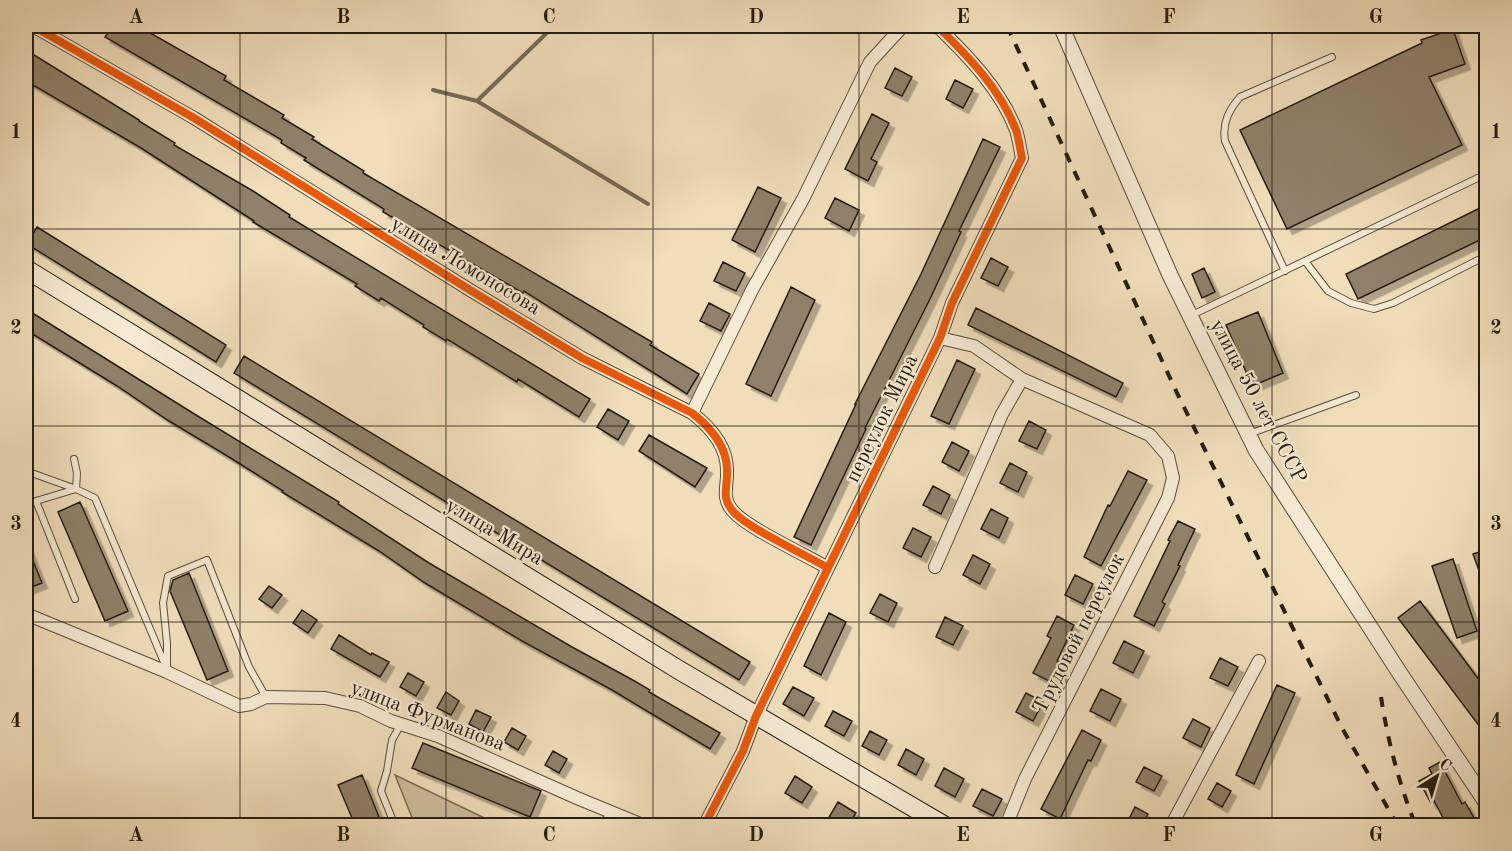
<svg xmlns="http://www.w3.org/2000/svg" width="1512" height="851" font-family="'Old Standard TT',serif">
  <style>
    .green { fill: #cdbd9e; stroke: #796d58; stroke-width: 1.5 }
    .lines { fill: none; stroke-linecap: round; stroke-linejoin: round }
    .stream { stroke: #756955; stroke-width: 4 }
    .building { fill: #8f816a; stroke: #251d12; stroke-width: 1.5; filter: url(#shadow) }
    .service-casing { stroke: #584d3c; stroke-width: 8 }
    .minor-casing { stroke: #584d3c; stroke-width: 14 }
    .tertiary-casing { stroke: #584d3c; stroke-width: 17 }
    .secondary-casing { stroke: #251d12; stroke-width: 20 }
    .service { stroke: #f5ead3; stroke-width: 6 }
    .minor { stroke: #f5ead3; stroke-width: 12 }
    .tertiary { stroke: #f5ead3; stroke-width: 15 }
    .secondary { stroke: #f5ead3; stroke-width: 18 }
    .rail { stroke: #251d12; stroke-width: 4; stroke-dasharray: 10 10; stroke-linecap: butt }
    .cycleway-casing { stroke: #f5ead3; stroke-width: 11 }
    .cycleway { stroke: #e8590c; stroke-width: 8 }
    .grid { fill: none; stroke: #251d12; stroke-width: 1.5; stroke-opacity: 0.55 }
    .labels { text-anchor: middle; stroke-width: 4.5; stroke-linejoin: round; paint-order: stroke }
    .street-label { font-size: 21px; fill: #251d12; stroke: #f5ead3 }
    .neatline { fill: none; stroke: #251d12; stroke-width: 2 }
    .grid-label { font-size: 20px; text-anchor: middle; font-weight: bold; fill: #251d12 }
  </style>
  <defs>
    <filter id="shadow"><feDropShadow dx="5.5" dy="5.5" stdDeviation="0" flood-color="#0004"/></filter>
  </defs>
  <rect width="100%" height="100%" fill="#f0debb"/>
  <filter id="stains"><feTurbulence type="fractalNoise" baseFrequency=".00333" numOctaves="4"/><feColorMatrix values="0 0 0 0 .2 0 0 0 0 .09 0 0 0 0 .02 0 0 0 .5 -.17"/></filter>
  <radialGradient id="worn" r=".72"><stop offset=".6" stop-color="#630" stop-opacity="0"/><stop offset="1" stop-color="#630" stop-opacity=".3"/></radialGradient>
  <path class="green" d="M395 775 499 825H415Z"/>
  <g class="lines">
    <path class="stream" d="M433 90 477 101 648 204
      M477 101 554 26"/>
  </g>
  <path class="building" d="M112 26H138L226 76 224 80 284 115 282 118 314 137 312 139 364 171 363 173 652 342 650 345 699 374 687 394 524 291 523 293 383 212 384 209 304 160 306 158 281 143 282 140 105 37Z
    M1453 29 1465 64 1429 77 1462 145 1287 229 1240 130 1422 43 1421 40Z
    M26 50 139 120V121L175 143 174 145 253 191 290 215 289 217 590 399 579 417 518 379 517 382 447 339 446 341 423 327 424 325 381 298 379 301 355 286 357 284 253 222 254 221 141 148 26 81Z
    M895 68 912 77 902 96 885 88Z
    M955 80 973 89 963 108 946 99Z
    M872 114 889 123 871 159 877 162 868 181 845 169Z
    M983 139 1000 147 959 231 961 232 930 299 865 428 866 429 811 545 794 537 856 404H855L921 274Z
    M758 187 781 198 755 252 732 240Z
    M835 198 859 210 849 231 825 218Z
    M1486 205V237L1358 299 1346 274Z
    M37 227 226 345 216 362 27 244Z
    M991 258 1008 267 998 286 981 278Z
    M723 262 745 273 736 291 714 281Z
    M1204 268 1215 292 1202 298 1192 274Z
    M791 287 815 300 771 396 746 384Z
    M709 303 730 314 721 331 700 321Z
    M976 308 1123 383 1116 397 968 325Z
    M26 309 196 415 339 502 338 504 429 563 572 647 631 679 650 690 649 692 720 733 710 749 612 690 522 641 425 583 379 551 282 492 283 491 229 457 169 421 117 386 26 330Z
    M1258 312 1283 373 1252 386 1226 325Z
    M244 356 750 662 739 680 234 373Z
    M957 360 975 369 949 424 931 416Z
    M608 409 629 421 618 440 597 427Z
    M1029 421 1046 430 1037 449 1019 441Z
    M649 435 707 468 695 487 639 451Z
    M952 442 969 451 959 471 942 462Z
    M1010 463 1027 472 1018 492 1000 483Z
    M1128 471 1147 480 1101 566 1084 557 1108 505 1110 506Z
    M933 486 950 495 941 514 923 505Z
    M80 502 128 611 105 621 58 512Z
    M991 509 1008 518 999 538 981 529Z
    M1178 521 1195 529 1178 565 1180 566 1162 602 1165 604 1154 626 1134 616 1170 541 1168 540Z
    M913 528 931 537 921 557 903 548Z
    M26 543 42 583 26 589Z
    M1486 550V587H1485L1473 554Z
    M973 555 990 564 980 584 963 575Z
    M1453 559 1477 631 1457 638 1432 566Z
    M189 573 228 671 207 680 170 591 173 580Z
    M1075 575 1093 584 1083 604 1065 595Z
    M269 586 282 595 272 608 259 599Z
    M880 594 897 603 888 622 870 613Z
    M1420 601 1486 689V735L1398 618Z
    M302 610 317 620 308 633 293 623Z
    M829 613 846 622 821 675 804 666Z
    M1057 616 1074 625 1057 661 1061 662 1051 682 1033 673 1051 638 1047 636Z
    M945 617 963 626 953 645 936 637Z
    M339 635 371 655 372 653 389 662 380 677 331 649Z
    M1124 641 1144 651 1133 673 1113 663Z
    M1220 658 1238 667 1228 686 1210 678Z
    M408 673 424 682 416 696 400 687Z
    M1277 685 1295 693 1254 784 1236 775Z
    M793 687 814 698 804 716 783 704Z
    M1101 689 1121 699 1110 721 1090 711Z
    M446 692 459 701 451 715 437 708Z
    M1026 693 1043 702 1033 721 1016 712Z
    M476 710 491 717 483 732 469 724Z
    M833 711 852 721 844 736 825 726Z
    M1193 719 1210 728 1201 747 1183 738Z
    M512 728 526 736 518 750 504 742Z
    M1082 730 1101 740 1091 761 1088 760 1060 819 1041 809Z
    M870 731 887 740 879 755 862 746Z
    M423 743 541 791 530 817 412 768Z
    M906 749 924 759 916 775 898 765Z
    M553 751 567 759 559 773 545 765Z
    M1440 762 1462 804 1465 802 1478 825H1447L1434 801 1431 803 1419 781 1432 774 1429 768Z
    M1144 767 1162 776 1154 791 1136 782Z
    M944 768 964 779 955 797 935 786Z
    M362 775 377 812 382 825H355L338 785Z
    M795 776 812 787 802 803 785 793Z
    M1217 783 1231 791 1222 807 1208 799Z
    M982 789 1002 799 993 816 973 806Z
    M838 802 856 813 848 825H839L828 819Z
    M1135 807 1148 814 1142 825H1137L1128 821Z"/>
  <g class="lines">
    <defs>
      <path id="service" d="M1305 261 1328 291 1351 303 1374 309 1393 303 1480 259
        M1285 271 1225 141C1222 123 1229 110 1240 97L1332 57
        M1190 316 1486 174
        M1249 434 1356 395
        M26 471 76 489 77 473 74 459
        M36 501 75 599
        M26 504 76 489 95 498 166 667
        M167 671V643L163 603 168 576 207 560 249 667 266 697
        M395 826 381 791 387 771 392 740 401 724
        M595 826 615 813"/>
      <path id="minor" d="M33 26 194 118 470 290 582 358 692 413C710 427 727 446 727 470 728 486 721 497 732 510 745 527 806 555 828 568
        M940 338 974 346 1022 379 1150 435 1168 456 1173 478 1168 498 1025 779 1006 826
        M692 413 752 290 803 199 870 62 903 26
        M935 567 1002 414 1022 379
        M26 614 167 672 239 706 251 704 266 697 325 698 360 706 391 721 438 736 577 798 645 826
        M704 826 743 751 756 716 940 338 952 303 1022 158C1020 149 1019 139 1016 130 1001 90 968 56 937 26
        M1171 826 1259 661"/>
      <path id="tertiary" d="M1061 26 1170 275 1256 450 1399 672 1486 802"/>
      <path id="secondary" d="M26 269 679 670 945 826"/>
    </defs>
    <use href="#service" class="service-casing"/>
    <use href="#minor" class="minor-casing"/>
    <use href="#tertiary" class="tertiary-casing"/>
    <use href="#secondary" class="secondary-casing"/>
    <use href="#service" class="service"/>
    <use href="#minor" class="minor"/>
    <use href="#tertiary" class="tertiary"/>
    <use href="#secondary" class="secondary"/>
    <path class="rail" d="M1007 26 1177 393 1342 728 1398 826
      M1381 697C1388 742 1399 784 1416 826"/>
    <defs>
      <path id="cycleway" d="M33 26 194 118 470 290 582 358 692 413C710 427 727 446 727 470 728 486 721 497 732 510 745 527 806 555 828 568
        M704 826 743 751 756 716 940 338 952 303 1022 158C1020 149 1019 139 1016 130 1001 90 968 56 937 26"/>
    </defs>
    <use href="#cycleway" class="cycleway-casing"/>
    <use href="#cycleway" class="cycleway"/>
  </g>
  <path class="grid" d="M240 26V826M446 26V826M653 26V826M859 26V826M1066 26V826M1272 26V826M26 229H1486M26 426H1486M26 622H1486"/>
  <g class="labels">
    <g class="street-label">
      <text transform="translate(466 265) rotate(31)" y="7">улица Ломоносова</text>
      <text transform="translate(1259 401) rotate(62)" y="7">улица 50 лет СССР</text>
      <text transform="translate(881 418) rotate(-64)" y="7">переулок Мира</text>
      <text transform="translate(495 531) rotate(31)" y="7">улица Мира</text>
      <text transform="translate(1078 633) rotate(-63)" y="7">Трудовой переулок</text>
      <text transform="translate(428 715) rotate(21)" y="7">улица Фурманова</text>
    </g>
  </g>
  <rect width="1512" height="851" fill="none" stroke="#f0debb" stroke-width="66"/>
  <g transform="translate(1437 776) rotate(37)" stroke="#f5ead3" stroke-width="4.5" paint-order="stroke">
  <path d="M0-4.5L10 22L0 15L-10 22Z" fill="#251d12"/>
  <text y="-9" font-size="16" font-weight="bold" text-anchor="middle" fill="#251d12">С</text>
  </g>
  <rect x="33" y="33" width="1446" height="785" class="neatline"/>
  <g class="grid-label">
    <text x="136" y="23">A</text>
    <text x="343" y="23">B</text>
    <text x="549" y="23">C</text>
    <text x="756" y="23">D</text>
    <text x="963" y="23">E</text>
    <text x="1169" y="23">F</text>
    <text x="1376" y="23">G</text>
    <text x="16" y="138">1</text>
    <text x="1496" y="138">1</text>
    <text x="16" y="334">2</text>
    <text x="1496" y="334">2</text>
    <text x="16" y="530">3</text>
    <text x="1496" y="530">3</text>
    <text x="16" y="727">4</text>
    <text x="1496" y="727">4</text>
    <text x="136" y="841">A</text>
    <text x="343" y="841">B</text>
    <text x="549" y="841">C</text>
    <text x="756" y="841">D</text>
    <text x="963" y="841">E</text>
    <text x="1169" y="841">F</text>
    <text x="1376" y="841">G</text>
  </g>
  <rect width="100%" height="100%" filter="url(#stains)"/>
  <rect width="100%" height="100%" fill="url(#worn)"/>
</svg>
